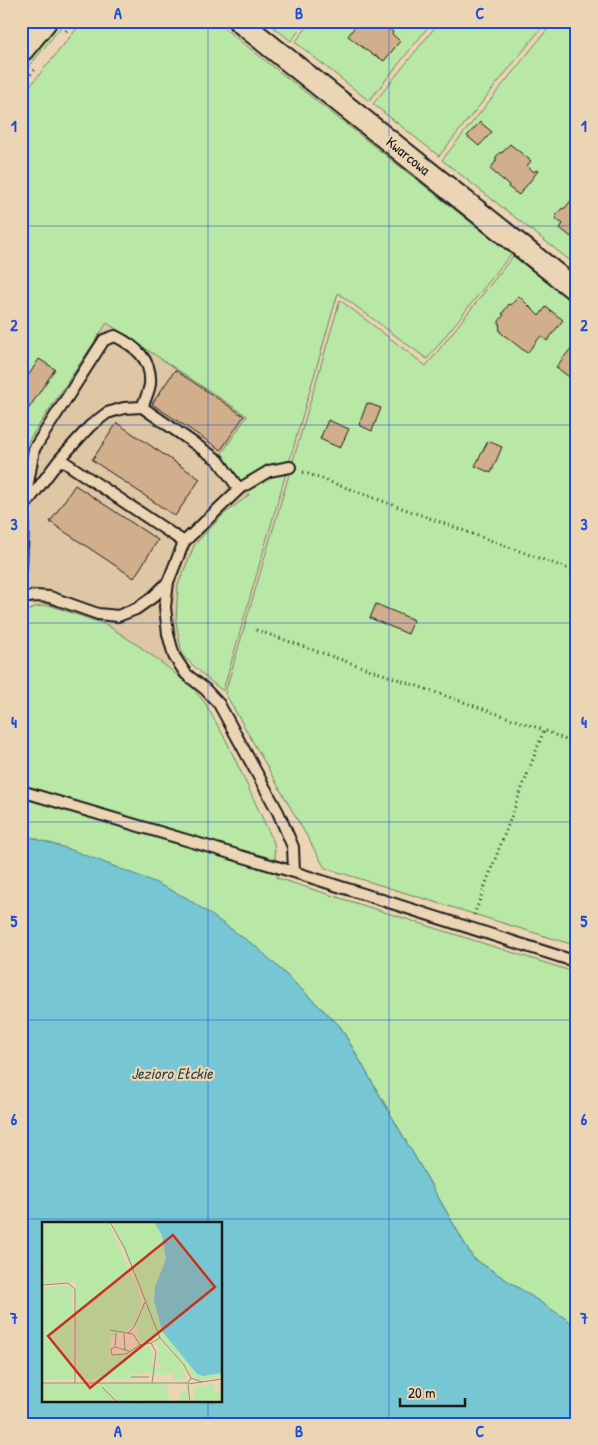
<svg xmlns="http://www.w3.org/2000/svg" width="598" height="1445" font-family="'Patrick Hand',sans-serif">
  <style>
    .built { fill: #dfc6a5 }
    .green { fill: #b9e7a5; stroke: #6a8260 }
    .water { fill: #77c6d3; stroke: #53828a; fill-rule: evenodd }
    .building { fill: #d1ae8c; stroke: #1c1c1c }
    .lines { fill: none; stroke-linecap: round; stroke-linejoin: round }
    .service-casing { stroke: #1c1c1c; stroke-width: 14 }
    .minor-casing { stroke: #1c1c1c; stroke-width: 25 }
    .tertiary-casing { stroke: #1c1c1c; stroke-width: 30 }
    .path { stroke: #1c1c1c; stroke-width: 3; stroke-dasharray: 1 4; stroke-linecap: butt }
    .service { stroke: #ebd5b4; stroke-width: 10 }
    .minor { stroke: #ebd5b4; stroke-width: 21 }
    .tertiary { stroke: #ebd5b4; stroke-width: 26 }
    .grid { fill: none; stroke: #1d4ed8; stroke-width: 1; stroke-opacity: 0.55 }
    .labels { text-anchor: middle; stroke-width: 4.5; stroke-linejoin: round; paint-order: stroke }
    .street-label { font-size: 15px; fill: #1c1c1c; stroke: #ebd5b4 }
    .water-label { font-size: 16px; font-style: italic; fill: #33464a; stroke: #ebd5b4 }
    .inset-road { fill: none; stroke: #988b77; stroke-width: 1 }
    .view { fill: #c8321e; fill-opacity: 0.15; stroke: #c8321e; stroke-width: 2.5 }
    .inset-edge { fill: none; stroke: #1c1c1c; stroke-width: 2.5 }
    .neatline { fill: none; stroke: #1d4ed8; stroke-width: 2 }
    .grid-label { font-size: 16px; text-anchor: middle; font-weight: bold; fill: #1d4ed8 }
  </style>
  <rect width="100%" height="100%" fill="#ebd5b4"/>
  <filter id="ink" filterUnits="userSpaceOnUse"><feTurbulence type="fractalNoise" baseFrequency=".02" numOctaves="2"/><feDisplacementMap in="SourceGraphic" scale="10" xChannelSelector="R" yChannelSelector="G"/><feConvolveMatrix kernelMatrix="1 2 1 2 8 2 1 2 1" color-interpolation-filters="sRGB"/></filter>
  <g filter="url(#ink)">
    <path class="built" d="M107 322 247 416 222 453 249 495 176 621 182 655 167 667 139 646 49 605 35 607 21 600V452Z"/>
    <path class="green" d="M56 21H66L21 76V64Z
      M83 21H215L511 254 427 359 338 293 223 691 209 680 182 655 176 621 178 585 195 544 223 515 249 495 222 453 247 416 107 323 21 452V97Z
      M266 21H306L291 41Z
      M312 21H433L369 101 295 42Z
      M440 21H547L439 156 373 104Z
      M554 21H577V266L442 160Z
      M513 256 577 306V946L325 868 225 693 340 300 426 366Z
      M49 605 107 625 139 646 167 667 192 687 205 703 227 742 274 843 277 878 577 973V1355L571 1323 473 1258 340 1026 281 970 242 980 45 842 21 834V615L35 607Z"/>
    <path class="water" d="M21 834 72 850 152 881 187 898 258 948 340 1026 473 1258 577 1326V1424H21ZM44 1224H221V1401H44Z"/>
    <path class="building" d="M359 21H380L393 32 392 34 400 41 384 61 375 55 374 56 348 36Z
      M480 122 492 132 479 146 467 136Z
      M510 144 531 161 527 166 534 172 536 170 538 171 519 195 508 187 509 185 490 169 496 161V157L499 153 503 152Z
      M574 197 577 199 576 241 560 228 563 224 556 219 557 214 561 209 565 208Z
      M519 296 539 316 546 307 563 320 547 341 541 336 527 353 500 332 499 321 504 315 502 314 509 304 511 305Z
      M577 341V383L556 367Z
      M39 359 55 369 21 420V387Z
      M175 370 244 416 221 450 152 404Z
      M367 403 381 408 372 431 359 425Z
      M328 420 349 429 340 448 320 439Z
      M117 423 200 479 175 516 92 460Z
      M488 441 502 447 491 473 475 466Z
      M75 485 158 540 134 578 50 522Z
      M376 604 414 620 408 634 370 618Z"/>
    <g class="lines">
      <defs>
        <path id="service" d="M60 459 184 542
          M26 504 60 459 90 426 107 413 124 408 142 407 218 460 239 489
          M21 568 24 506 34 449 104 340 115 336C135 346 152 359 150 384 149 392 145 400 142 407
          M168 582 165 607 168 634 174 656 186 674 205 689 219 704 278 812 293 847 294 872
          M21 598 36 596 50 597 98 614 118 616 136 609 153 597 168 582 184 542 239 489 269 471 290 467
          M21 791 294 872 577 962"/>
        <path id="minor" d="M239 21 577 291"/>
        <path id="tertiary" d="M21 48 43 21"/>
      </defs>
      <use href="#service" class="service-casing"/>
      <use href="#minor" class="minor-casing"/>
      <use href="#tertiary" class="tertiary-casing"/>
      <path class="path" d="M66 31 74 21
        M21 86 37 67
        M303 472 577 572
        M256 630 544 730
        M474 915 544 730 577 745"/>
      <use href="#service" class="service"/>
      <use href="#minor" class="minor"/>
      <use href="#tertiary" class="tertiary"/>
    </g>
  </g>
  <path class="grid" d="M208 21V1224M389 21V1424M21 226H577M21 425H577M21 623H577M21 822H577M21 1020H577M21 1219H577M208 1401V1424"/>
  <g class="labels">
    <g class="street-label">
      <text transform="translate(408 156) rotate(39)" y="5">Kwarcowa</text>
    </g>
    <g class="water-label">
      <text x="172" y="1079">Jezioro Ełckie</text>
    </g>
  </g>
  <g transform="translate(42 1222)">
    <rect width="180" height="180" fill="#ebd5b4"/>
    <path d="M0 0H66L100 77 92 105 67 116 68 134 86 132 106 122 113 135 108 139 112 143 109 157V150L88 153 97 157H35L34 59 0 61V43L11 42H0ZM70 0H117L122 8 124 37 113 65 161 154 180 151V155L155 158 119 116 97 120 94 101 104 81ZM26 63 30 66 31 157 0 158V128L7 127H0V66ZM117 118 137 139 145 156 132 158 131 150 120 154V151H114L111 159 113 146 124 144 115 141 117 128 113 120ZM180 160V180H150L154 164 172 162 174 174ZM135 161H143L145 163 146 180H77L60 164 73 180H0V162H125L127 179 139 178 138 171 144 170 143 162Z" fill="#b9e7a5"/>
    <path d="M112 0H180V151L161 154 155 152 120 109 112 78 113 65 124 37 120 13Z" fill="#77c6d3"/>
    <path class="inset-road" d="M68 0 83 27 118 116 142 143 149 156M0 63 26 61 33 67V161M68 108 91 112 98 123 109 121M74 111 73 125 87 129M86 111 92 105 103 80M82 112 83 129M73 125 69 127 70 133 84 132 98 123M89 155H107M0 161H146M110 161 114 130 109 121 118 116M146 161 149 156 160 160M146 162 180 157M146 163 148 180M60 165 75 180"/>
    <path class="view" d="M131 13 173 65 48 166 6 114Z"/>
    <rect width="180" height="180" class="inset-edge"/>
  </g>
  <rect width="598" height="1445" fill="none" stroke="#ebd5b4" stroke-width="55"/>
  <path d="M400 1398v8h65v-8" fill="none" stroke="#1c1c1c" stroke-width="2.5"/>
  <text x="408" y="1398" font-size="15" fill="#1c1c1c" stroke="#ebd5b4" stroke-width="4" paint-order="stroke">20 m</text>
  <rect x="28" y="28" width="542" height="1390" class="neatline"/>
  <g class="grid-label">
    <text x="118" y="19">A</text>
    <text x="299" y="19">B</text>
    <text x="480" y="19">C</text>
    <text x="14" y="132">1</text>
    <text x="584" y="132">1</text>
    <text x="14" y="331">2</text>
    <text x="584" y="331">2</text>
    <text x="14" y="530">3</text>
    <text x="584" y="530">3</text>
    <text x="14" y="728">4</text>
    <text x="584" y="728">4</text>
    <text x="14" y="927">5</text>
    <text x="584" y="927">5</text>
    <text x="14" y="1125">6</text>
    <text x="584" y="1125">6</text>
    <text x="14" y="1324">7</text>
    <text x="584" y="1324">7</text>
    <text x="118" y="1437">A</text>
    <text x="299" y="1437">B</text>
    <text x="480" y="1437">C</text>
  </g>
</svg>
